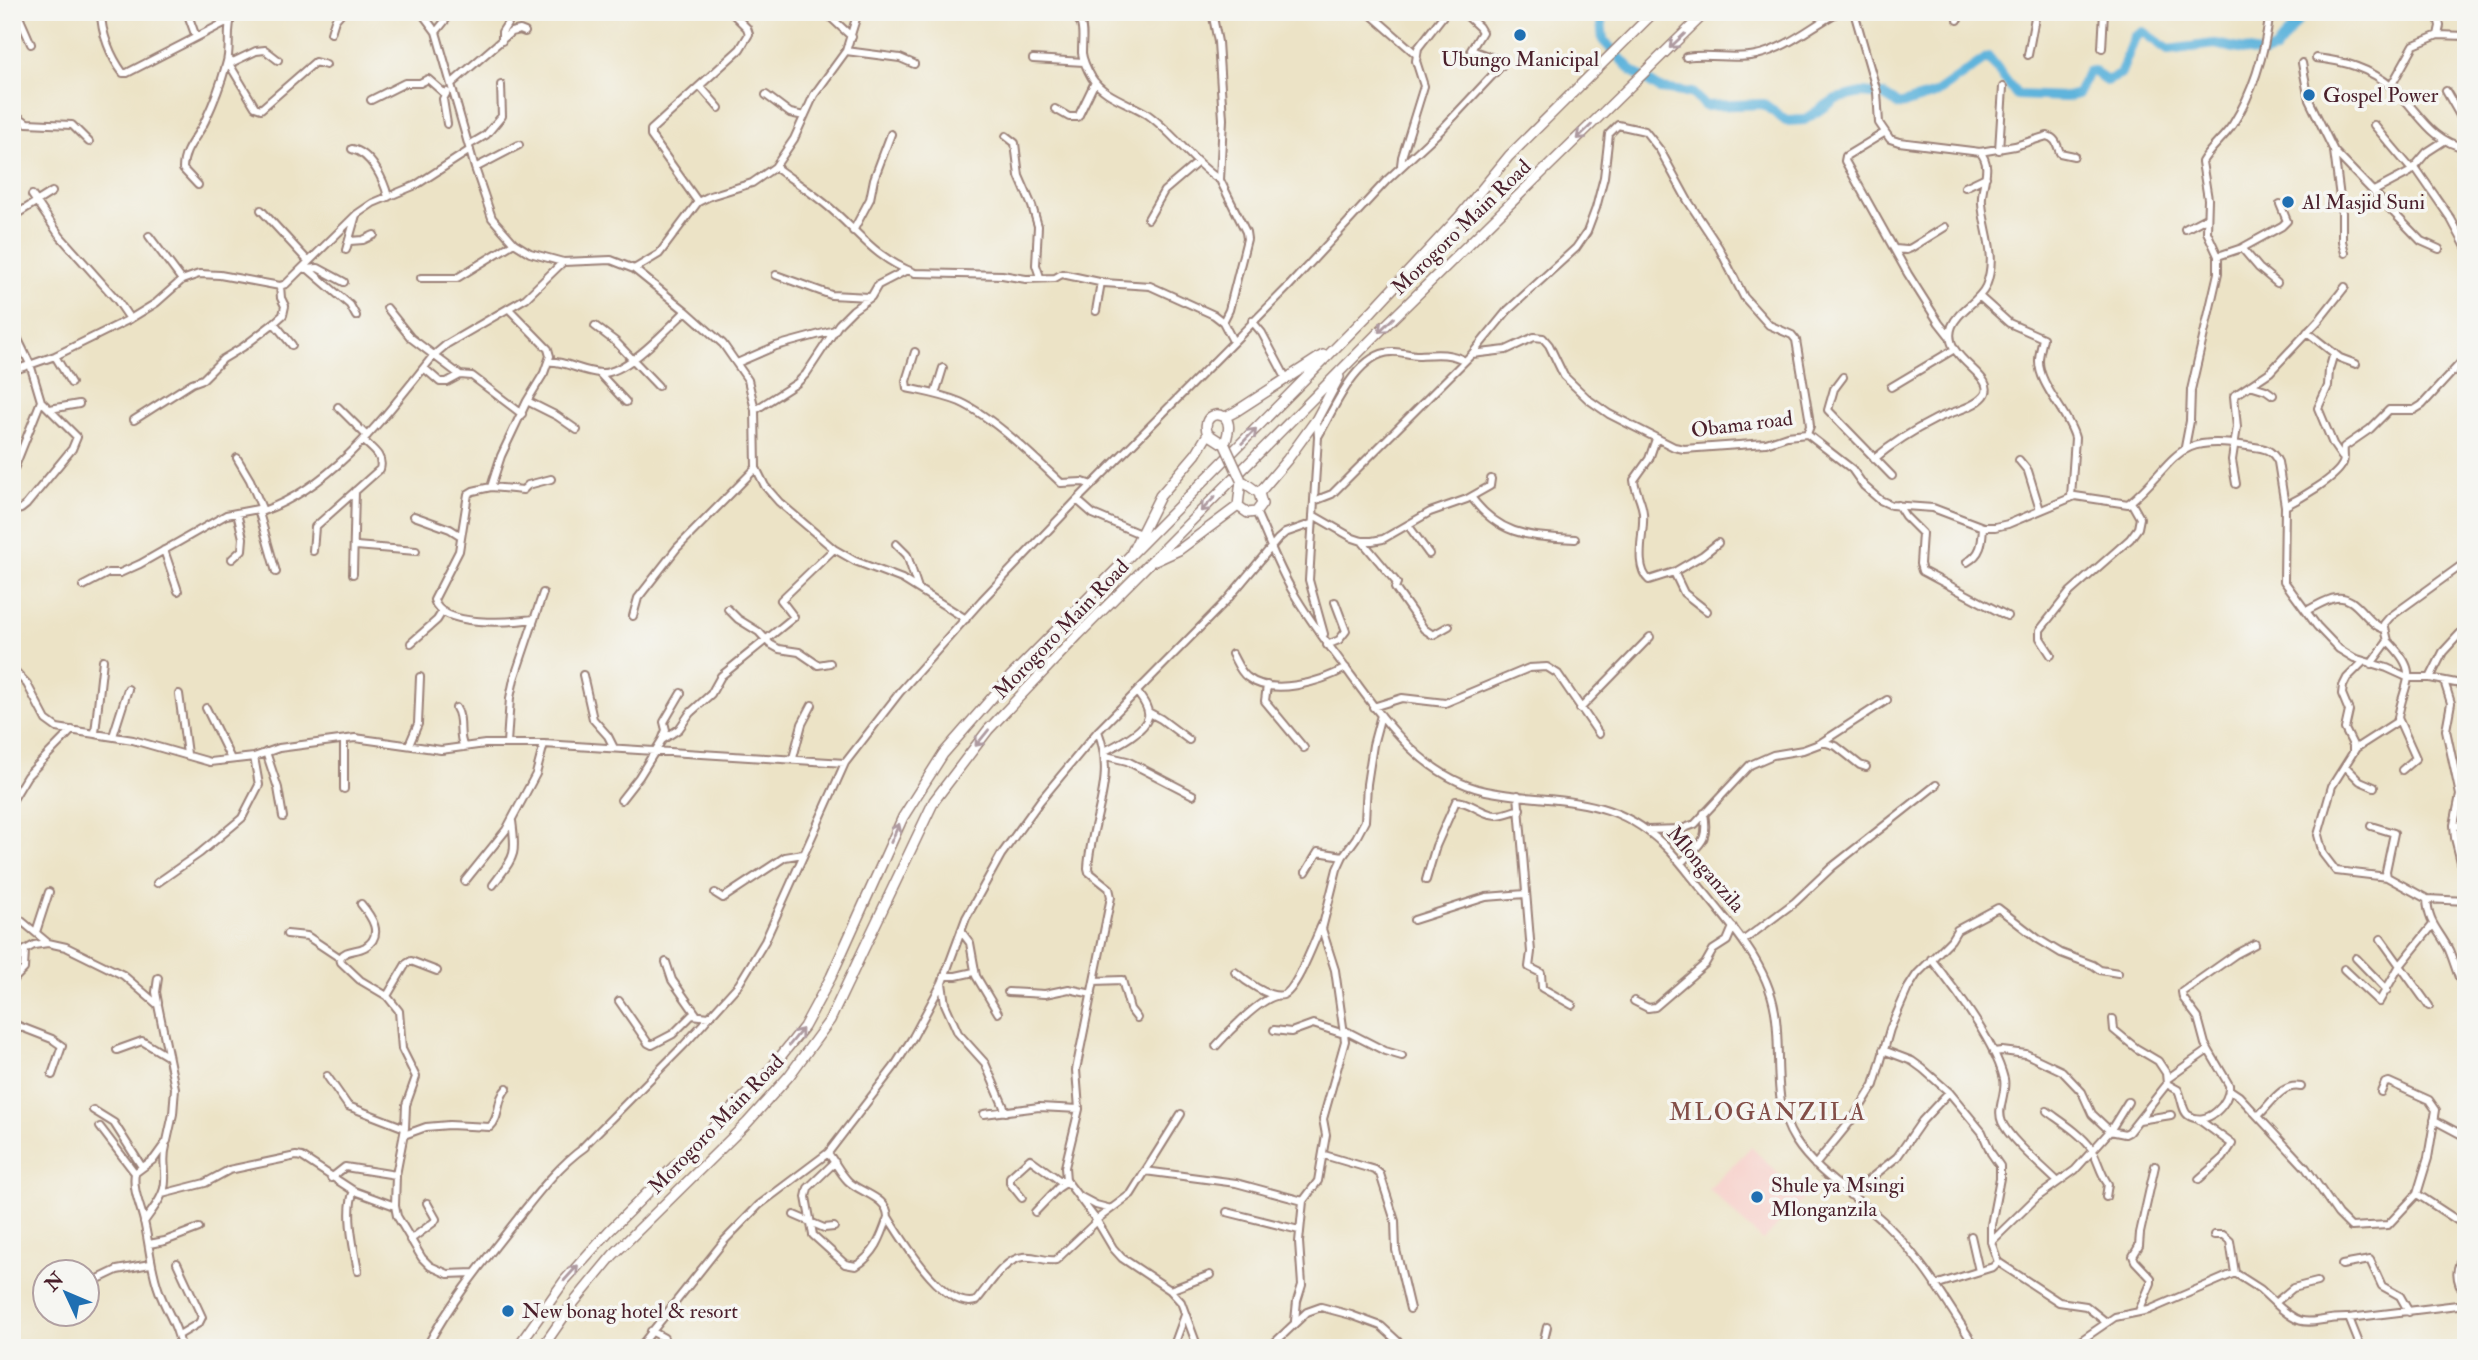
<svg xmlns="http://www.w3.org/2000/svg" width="2478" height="1360" font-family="'IM FELL Double Pica',serif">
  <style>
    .built { fill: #f7d0ca }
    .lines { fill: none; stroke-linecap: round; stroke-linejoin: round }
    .river { stroke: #5fb4dc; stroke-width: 10 }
    .minor-casing { stroke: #9b8178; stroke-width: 10 }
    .highway-casing { stroke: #9b8178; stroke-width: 12 }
    .minor { stroke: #fff; stroke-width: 6 }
    .highway { stroke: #fff; stroke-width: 9 }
    .highway-bridge-casing { stroke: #9b8178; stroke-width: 12; stroke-linecap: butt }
    .highway-bridge { stroke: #fff; stroke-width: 9 }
    .oneway { stroke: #ae9aa0 }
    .poi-dot { fill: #1f6fb2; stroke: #f6f6f2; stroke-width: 2.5 }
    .labels { text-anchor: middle; stroke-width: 7; stroke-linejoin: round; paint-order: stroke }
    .poi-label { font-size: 21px; fill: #4a1f2b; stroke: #f6f6f2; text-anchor: start }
    .street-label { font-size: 21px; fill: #4a1f2b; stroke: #f6f6f2 }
    .quarter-label { font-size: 24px; letter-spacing: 2px; fill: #834e48; stroke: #f6f6f2 }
  </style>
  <rect width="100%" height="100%" fill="#f6f6f2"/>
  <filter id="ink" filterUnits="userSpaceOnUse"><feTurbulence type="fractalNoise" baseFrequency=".0143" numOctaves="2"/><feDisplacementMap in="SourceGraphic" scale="14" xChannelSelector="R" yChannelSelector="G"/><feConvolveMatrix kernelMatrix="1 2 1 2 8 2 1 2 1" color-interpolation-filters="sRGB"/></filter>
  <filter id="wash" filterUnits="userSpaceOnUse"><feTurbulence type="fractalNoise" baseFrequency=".00686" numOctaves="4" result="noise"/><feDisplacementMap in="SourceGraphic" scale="28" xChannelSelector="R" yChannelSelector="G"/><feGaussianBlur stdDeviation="1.57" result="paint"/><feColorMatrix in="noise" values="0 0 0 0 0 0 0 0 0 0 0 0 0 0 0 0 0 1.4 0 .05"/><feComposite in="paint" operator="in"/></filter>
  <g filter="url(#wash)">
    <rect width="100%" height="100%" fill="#ece3c6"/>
    <path class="built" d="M1751 1147 1804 1199 1762 1241 1709 1189Z"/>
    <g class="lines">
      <path class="river" d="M1600 12 1603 40 1632 71 1660 89 1692 93 1705 106 1764 104 1786 121 1804 120 1836 99 1861 93 1883 95 1899 105 1935 94 1988 57 2017 95 2066 97 2078 94 2088 72 2094 71 2106 81 2120 75 2135 37 2143 32 2168 50 2215 44 2264 54 2275 50 2305 12"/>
    </g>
  </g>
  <g filter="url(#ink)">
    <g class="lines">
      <defs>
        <path id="minor" d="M17 12 31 44
          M101 12C101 33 111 57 123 73H127L230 20
          M187 12 196 37
          M421 12 436 32 475 168 492 218 514 243 530 253 563 262 611 260 634 269 686 311 723 344 748 380 755 410 756 468 765 486 779 502 834 549 855 561 902 579 966 619
          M825 12 852 37
          M1061 12C1088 18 1082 30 1082 53 1083 62 1088 71 1092 78 1103 96 1130 103 1147 114 1174 133 1192 162 1220 180
          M1212 12 1218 42 1223 119 1220 180 1246 232 1247 239 1229 310 1223 322
          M1368 12 1416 54
          M1854 12 1877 92 1879 123 1890 139 1899 142 1980 152 2015 146 2047 136C2056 138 2057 145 2060 153L2074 156
          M1958 20 1959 12
          M436 32 452 12
          M331 33 335 20 342 12
          M2438 35 2466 36
          M502 41V32L515 12
          M2102 48 2104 12
          M846 51 900 58 914 64
          M2028 55 2036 12
          M1686 57C1709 53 1733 60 1756 55 1786 49 1812 26 1838 12
          M228 58 233 62 256 51 265 50 278 60
          M2316 58C2344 61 2369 68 2392 87 2418 109 2429 141 2466 148
          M1033 59 1084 62
          M228 62 255 107 261 109 315 62 326 65
          M2302 63 2309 100 2334 151 2342 213V241L2345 253
          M451 84 511 32 520 30 525 32
          M700 86 719 108
          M2391 86 2414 45 2438 35 2440 26 2437 12
          M2446 91 2466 126
          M766 95 790 113 804 116
          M371 100 405 83H420L428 79 445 94
          M1055 109 1069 117H1078L1095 82
          M12 112 27 123 72 125 89 142
          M447 124 443 99 447 92
          M2374 125 2412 170
          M1884 133 1846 156 1845 161 1908 274 1939 323 1950 337
          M1006 136 1015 143 1019 176 1032 206 1038 226 1036 265 1040 277
          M469 145 486 135 502 116 501 85
          M352 149C371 153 384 180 388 197
          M1999 150 2003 87
          M2334 151 2421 241 2439 249
          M1401 165 1402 157 1424 86 1416 61 1418 48 1446 12
          M775 167C791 179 808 190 824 203 857 229 872 257 915 273L1002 275 1026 279 1055 278 1062 274 1104 283 1150 286 1214 315 1223 322 1233 341
          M2415 167 2451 219 2466 247
          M475 168 519 145
          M198 185 183 169C183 149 197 138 205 121 213 104 221 84 226 65 232 48 225 30 233 12
          M1965 187 1986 177
          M2374 191 2410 172 2427 152 2444 141
          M32 195 60 236 117 300 130 319
          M698 202 651 136V130L740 49 749 34 747 28 731 12
          M261 210 308 261
          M12 217 52 192
          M1148 219 1164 191 1198 162
          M2185 229 2206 218
          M853 231 870 199 874 179 891 134
          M149 236 182 280
          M350 241 363 240 374 235
          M2242 248 2259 268 2277 283
          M1895 249 1906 250 1911 248 1945 227
          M346 250 356 215
          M2218 256 2242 248 2282 226 2287 221 2280 204
          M307 268 350 305 356 316
          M305 269 318 268 344 282
          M634 269 659 254 698 202 710 196 752 183 775 167 794 139 814 95 846 51 858 12
          M776 275 831 295 869 297
          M421 278H457L514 243
          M1980 297 2009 323 2043 338C2042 345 2039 353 2039 360 2038 385 2069 413 2075 438L2071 497
          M387 308 411 338 460 375 472 376 522 414
          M509 309 548 349 550 356 544 373 527 401 501 456 491 487 473 491 468 494 459 551 434 600C442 628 512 622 534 619
          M1096 311 1101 282
          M1252 321 1262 333 1286 378
          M274 323 292 345
          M595 326 616 342 658 386
          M12 327 30 364 41 401 12 474
          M2307 332 2340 358 2356 364
          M915 352 906 381 907 388C925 392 943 395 960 402 993 417 1035 458 1061 483L1083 482 1092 485
          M2334 353 2329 370 2328 386 2318 408 2333 444 2342 457
          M1472 354 1506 350 1534 337 1543 338 1549 345 1564 376 1589 400 1609 414 1674 447 1684 449 1766 443 1787 436 1807 434 1852 469 1864 486 1880 500 1891 505 1933 508 1983 527H1995L2008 524 2075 496 2128 504C2178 463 2170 433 2247 446 2261 448 2271 447 2278 462L2285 506 2284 581 2317 626 2339 649 2354 658 2387 668 2409 678H2430L2466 685
          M55 356 71 383
          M548 362C563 360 582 372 600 373 626 375 668 328 686 311
          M737 363 776 346 835 330
          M424 368 440 382H447L460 375
          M12 371 55 356 130 319 156 303 182 280 199 274 220 275 280 286 286 284 357 214 373 203 416 185 470 150
          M599 373 626 402
          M1843 377 1834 389 1828 410 1892 476
          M2250 385 2266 390 2273 395
          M1891 387 1953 350
          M935 394 943 368
          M527 401 557 416 577 430
          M338 407 367 436
          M50 409 79 404
          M755 410 797 383 806 374 839 324 853 310 871 297 878 285 907 270
          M134 420 192 383 203 379 223 359 243 347 274 323 283 315 285 306 281 298 280 286
          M1317 421 1318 437 1309 580 1324 634
          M1319 435C1334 409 1356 354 1391 352 1400 351 1409 355 1418 355 1435 354 1450 352 1465 361
          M1656 439 1649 459 1634 480C1635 491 1642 501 1643 513 1645 532 1633 566 1649 580L1674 572 1684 593 1707 611
          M2185 447 2190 421 2191 390 2218 273V256L2207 232 2208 199 2202 162C2210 148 2224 138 2233 124 2254 91 2265 51 2270 12
          M237 458 250 480 263 511
          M1874 459C1893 443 1914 430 1936 419 1950 412 1974 408 1984 396 2000 376 1939 358 1952 326 1959 309 1979 302 1986 286 1998 255 1984 232 1982 203 1980 185 1994 168 1980 152
          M2019 460 2028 471 2040 510
          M2236 484 2232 460 2237 427 2234 396 2270 372 2319 320 2345 287
          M491 487 523 490 528 485 551 479
          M1471 497C1501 537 1529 536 1575 539
          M1077 500 1093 514 1140 534
          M1314 501 1332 494 1472 354 1507 311 1576 248 1587 232 1596 208 1604 177 1609 134 1618 125 1645 131 1660 150 1688 201 1719 248 1744 297 1769 325 1792 335 1796 340 1809 417 1810 426 1807 434
          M1898 505 1905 516 1922 533 1920 564 1922 571 2007 616
          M2285 506C2299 499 2337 478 2343 463 2345 459 2343 452 2344 447L2370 429 2389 410H2414L2422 405 2466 357
          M258 509 276 572
          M12 511 21 509 26 505 72 449 77 437 41 401
          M1256 512C1268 538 1278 567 1293 592 1309 620 1328 644 1347 670 1383 719 1422 777 1486 791 1560 806 1612 790 1671 852 1683 865 1693 879 1705 893 1735 930 1771 969 1776 1019 1781 1060 1772 1104 1795 1140 1818 1176 1856 1195 1886 1224 1922 1259 1949 1306 1976 1348
          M1313 515 1353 538 1362 541H1372L1383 539 1430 512 1467 499 1490 486 1491 479
          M414 516 450 529 461 536
          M1408 525 1429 554
          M1362 541 1397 583 1395 588 1424 629 1433 635 1449 626
          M896 544 907 555 918 588
          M356 546 416 551
          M164 550 178 591
          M313 551 315 527 380 469C384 456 372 449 364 441
          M232 559 242 550 243 538 237 513
          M1967 562C1982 554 1982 542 1983 527
          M1674 572 1703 555 1718 543
          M353 574 355 491
          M83 586 108 573H120L140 564 226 515 258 509 263 511C336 485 387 413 434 355L447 344 526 298 563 262
          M728 609 738 619 759 632 770 644 779 649 799 652 818 665 830 663
          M2306 611C2315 607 2326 599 2336 598 2357 594 2366 625 2385 629
          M633 616 638 598 677 548 756 468
          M2388 641C2422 675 2404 679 2398 718L2416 758 2402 770
          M411 643 437 620 442 612
          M1327 645 1339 640 1346 631 1335 602
          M1232 654C1236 661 1240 672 1247 677 1272 697 1321 682 1346 668
          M2051 655 2040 638V630L2070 592 2130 539 2138 528 2140 518 2131 502
          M2371 664 2388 641 2384 624 2390 617 2466 562
          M12 668 27 684 46 720 57 728 133 740 210 762 254 757 279 748 355 738 441 750 485 744H544L845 763
          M583 675 593 719 608 736 614 748
          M2430 678 2443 652 2466 627
          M2444 681 2451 703 2446 730 2460 795 2454 825 2455 838 2466 882
          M1267 685 1265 701 1304 748
          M179 694 187 754
          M1373 707 1402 698 1445 703 1529 668 1547 667 1558 674 1599 734
          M206 708 231 759
          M456 708C464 720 457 735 464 747
          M1580 709 1650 637
          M1148 712 1161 719 1189 740
          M1098 731C1117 780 1091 819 1088 868L1089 872 1109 888 1111 897 1076 1070 1079 1109 1065 1167 1066 1180 1097 1221 1113 1248 1122 1258 1170 1290 1181 1302 1198 1348
          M95 733 103 660
          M113 736 128 689
          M344 740V789
          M662 740 666 730 664 722 681 693
          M1823 742 1836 746 1860 765 1866 767
          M507 743 510 698 514 679 543 593
          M409 745 418 724 420 677
          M1105 751C1117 745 1145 731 1148 717 1150 708 1141 698 1137 692
          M266 752 278 788 283 817
          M2353 752V745L2345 729 2349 711 2342 694 2343 686 2347 678 2363 662
          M1106 756 1127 761 1193 795
          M793 758 802 724 812 705
          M2345 766 2360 781 2374 787
          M1518 795 1531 952 1529 967 1541 973 1542 988 1572 1005
          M621 800 639 777 662 740 679 729 690 713 711 694 721 676 794 617 781 600 834 549
          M12 801 27 776 72 730
          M2454 825 2466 827
          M2371 826 2394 833 2386 871 2387 877 2427 899 2466 901
          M1647 830 1682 829 1695 824 1750 765 1773 755 1803 750 1819 744 1887 700
          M1681 863C1700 843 1709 843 1704 813
          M1306 872 1318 852 1343 856
          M2387 877 2336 871 2323 854 2318 835 2332 786 2356 748 2398 721
          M1426 880 1436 846 1456 801C1468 801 1478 811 1490 814 1500 817 1510 812 1520 809
          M465 881 506 830 536 774 544 744
          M157 883 200 853 242 818 259 785 254 757
          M493 885C514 856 517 858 512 821
          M715 893 723 898 785 857 803 854
          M2427 899C2428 924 2439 930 2449 950 2455 964 2458 979 2466 993
          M361 904C371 916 385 935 365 947 356 952 346 949 340 958L341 962 360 980 387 996 399 1011 402 1049 416 1077 406 1105 405 1128 396 1175 395 1206 397 1216 422 1258 430 1266 448 1274 474 1273
          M12 913 48 943
          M1414 920 1486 897 1525 894
          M961 931 970 943 976 976 998 1013
          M36 932 49 892
          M287 934 307 936 340 958
          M2381 939 2429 1006
          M1744 940 1795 902 1832 867 1936 785
          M2356 958 2387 990
          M1931 959C1955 989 1995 1042 2004 1079 2007 1093 1996 1109 2002 1122 2010 1140 2042 1166 2057 1181
          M666 962 672 980 696 1014
          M2344 969 2379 1002 2399 967 2432 926
          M1235 972C1244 980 1269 999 1283 995 1296 992 1316 937 1322 924
          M944 976H956L974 972
          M12 981 24 969 25 950 34 945 48 943 66 947 123 975 158 1005 175 1088 173 1114 167 1141 154 1159 135 1173C132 1192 142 1208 145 1226 150 1249 151 1270 159 1291 166 1311 178 1326 181 1348
          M1094 981 1122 980 1130 1009 1137 1018
          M942 983 945 1004 958 1033 985 1063 1006 1112
          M1008 992 1045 994 1069 989 1092 994
          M387 996 406 964 411 961 437 971
          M619 1001 648 1043 652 1045 673 1034 692 1015 709 1017
          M1634 1001 1648 1008 1655 1007 1705 964 1713 950 1727 941 1733 927
          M158 1003 156 992 158 978
          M12 1017 16 1025 13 1065
          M16 1025 52 1039 62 1046 52 1075
          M1274 1030 1291 1032 1313 1024 1344 1034
          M1344 1030 1385 1051 1402 1056
          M1216 1046C1228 1032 1259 1000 1276 996
          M117 1050 142 1041 167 1056
          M1883 1050 1912 1061 1923 1069 1949 1092 1982 1132 1991 1153 2000 1166V1178L1991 1225V1242L1998 1262 1993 1267 1935 1285
          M1993 1052 2002 1051 2026 1054 2062 1071 2082 1092 2092 1114 2110 1131 2128 1102
          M327 1076 348 1106 405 1128
          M2167 1079 2208 1050
          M2167 1084 2178 1090C2182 1097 2182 1111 2188 1115 2207 1128 2231 1103 2229 1085L2205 1044 2198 1018 2183 998 2182 992 2236 954 2255 944
          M2230 1090 2239 1096 2306 1168 2338 1214 2351 1227 2388 1225 2417 1194
          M2381 1092 2385 1083 2389 1082 2429 1100 2436 1110 2428 1158 2417 1194 2466 1226
          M93 1110 114 1123 142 1167
          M2047 1111C2062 1122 2080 1133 2091 1148 2098 1160 2100 1173 2108 1184L2106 1197
          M984 1114 1039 1107 1079 1109
          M2258 1116C2271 1104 2281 1083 2301 1087
          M2198 1119 2232 1144 2223 1158 2199 1179
          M2139 1120 2171 1115
          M2434 1120 2466 1137
          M100 1127 135 1173
          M404 1135 426 1127 449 1125 490 1127C501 1117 496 1099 507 1088
          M582 1148 684 1045 739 984 765 941 845 763 900 692 982 600 1077 500 1288 287 1387 180 1442 129 1503 64 1496 59 1471 50 1482 32 1479 27 1463 12
          M828 1153C835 1162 840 1173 848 1181 860 1193 888 1197 888 1217 903 1240 944 1311 976 1301 988 1287 1004 1259 1023 1257 1035 1255 1044 1262 1056 1260L1097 1221
          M1324 1155 1375 1170 1380 1174 1395 1221 1396 1250 1410 1309
          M835 1162 808 1188 806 1197 813 1235 845 1264 856 1266C875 1254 881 1238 888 1217
          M1815 1165 1854 1117 1874 1085 1890 1029 1908 988 1917 974 1951 940 1957 930 1998 908 2038 939 2061 953 2093 965 2100 970 2118 973
          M1145 1171 1236 1183 1303 1201
          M331 1178 345 1167 396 1175
          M354 1191C345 1210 354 1250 358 1271
          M162 1194 205 1183 229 1170 296 1156 302 1157 354 1191 395 1206
          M1850 1195 1897 1157 1922 1121 1949 1092
          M1079 1196 1096 1205 1111 1209
          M1022 1198 1010 1183V1177L1030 1159 1059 1180H1066
          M1035 1212 1058 1188 1067 1182
          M1227 1212 1299 1230
          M794 1215 824 1228 834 1227
          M1096 1220 1131 1194 1181 1114
          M144 1222C152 1210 165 1196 165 1181 166 1167 162 1161 166 1146
          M2214 1235H2223L2230 1241 2235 1273
          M1971 1236 1979 1271
          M410 1240 434 1222 436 1219 427 1203
          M1991 1242 2036 1198 2075 1170 2110 1131 2125 1134 2129 1132 2167 1084 2166 1073 2158 1061 2136 1048 2114 1030 2113 1019
          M149 1244 165 1241 199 1228
          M2466 1251C2455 1267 2454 1280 2466 1295
          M1998 1262 2059 1302 2086 1306 2106 1322
          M177 1263 202 1317 199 1323 179 1335
          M2342 1265 2370 1260 2382 1286 2400 1296 2409 1312
          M71 1269 76 1272
          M88 1280H96L117 1270 150 1264
          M1170 1290 1210 1275
          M2275 1303C2308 1334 2309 1317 2349 1318L2361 1348
          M2139 1311 2151 1283V1278L2135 1261 2133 1256 2139 1246 2140 1233 2155 1166
          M2349 1318 2466 1304
          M1295 1321 1297 1301 1302 1285 1299 1242 1303 1201 1318 1181 1326 1135 1323 1119 1345 1041 1335 970 1322 929 1337 869 1343 856 1356 838 1365 821 1367 784 1373 745 1381 715
          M651 1331 664 1338 666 1348
          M426 1348C451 1301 485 1260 518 1218 537 1194 559 1165 585 1147
          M639 1348 724 1241 759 1205 828 1153 894 1067 913 1037 942 983 966 918 1001 855 1040 801 1098 731 1227 600 1278 539 1285 533 1311 524
          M1173 1348 1185 1315
          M1269 1348 1307 1312 1321 1307 1351 1315 1381 1326 1405 1348
          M1542 1348 1547 1327
          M2070 1348 2115 1317 2149 1310 2235 1273 2260 1289 2275 1303 2293 1288 2317 1282"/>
        <path id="highway" d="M1208 434 1225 445C1227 434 1232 426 1225 417
          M1259 493 1287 460 1316 420 1339 377
          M1131 554 1160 496 1196 454 1208 434C1202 421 1212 410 1225 417L1235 412 1323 355
          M1155 561 1179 550 1238 506 1241 480 1259 493 1262 504 1256 512 1248 513 1238 506
          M517 1348 565 1280 609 1231 765 1076 804 1027 831 977 903 817 943 754 1011 676 1372 311 1459 217 1509 156 1654 12
          M542 1348 571 1306 613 1255 747 1123 789 1076 830 1020 934 801 988 730 1078 635 1381 330 1706 12"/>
      </defs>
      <use href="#minor" class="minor-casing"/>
      <use href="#highway" class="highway-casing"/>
      <use href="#minor" class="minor"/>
      <use href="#highway" class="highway"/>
      <defs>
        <path id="highway-bridge" d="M1225 445 1241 480"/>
      </defs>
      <use href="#highway-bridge" class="highway-bridge-casing"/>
      <use href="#highway-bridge" class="highway-bridge"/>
    </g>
    <defs><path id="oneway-shaft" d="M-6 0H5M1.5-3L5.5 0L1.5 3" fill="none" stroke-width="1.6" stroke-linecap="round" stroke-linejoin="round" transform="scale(1.75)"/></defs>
    <g class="oneway">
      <use href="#oneway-shaft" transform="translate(1677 41) rotate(136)"/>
      <use href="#oneway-shaft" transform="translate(1584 132) rotate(136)"/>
      <use href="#oneway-shaft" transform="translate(1386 325) rotate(136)"/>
      <use href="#oneway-shaft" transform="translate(1249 436) rotate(-46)"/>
      <use href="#oneway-shaft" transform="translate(1208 504) rotate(135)"/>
      <use href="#oneway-shaft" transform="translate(982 738) rotate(129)"/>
      <use href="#oneway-shaft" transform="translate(895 833) rotate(-66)"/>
      <use href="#oneway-shaft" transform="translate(796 1037) rotate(-51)"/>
      <use href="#oneway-shaft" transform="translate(571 1273) rotate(-48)"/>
    </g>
  </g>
  <g class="poi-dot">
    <circle cx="1520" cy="35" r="7"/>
    <circle cx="2309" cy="95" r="7"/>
    <circle cx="2288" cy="202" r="7"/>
    <circle cx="1757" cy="1197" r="7"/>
    <circle cx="508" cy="1311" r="7"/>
  </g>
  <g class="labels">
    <g class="poi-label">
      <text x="1520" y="66" text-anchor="middle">Ubungo Manicipal</text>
      <text x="2323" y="102">Gospel Power</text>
      <text x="2302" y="209">Al Masjid Suni</text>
      <text x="1771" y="1192">Shule ya Msingi<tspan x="1771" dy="24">Mlonganzila</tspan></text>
      <text x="522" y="1318">New bonag hotel &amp; resort</text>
    </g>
    <g class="street-label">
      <text transform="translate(1461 227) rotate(-44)" y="7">Morogoro Main Road</text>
      <text transform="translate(1742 424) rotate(-7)" y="7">Obama road</text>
      <text transform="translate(1061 629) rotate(-46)" y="7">Morogoro Main Road</text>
      <text transform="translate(1706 869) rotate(49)" y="7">Mlonganzila</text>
      <text transform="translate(716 1124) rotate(-46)" y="7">Morogoro Main Road</text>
    </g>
    <g class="quarter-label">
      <text x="1768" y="1120">MLOGANZILA</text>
    </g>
  </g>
  <rect width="2478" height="1360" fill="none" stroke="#f6f6f2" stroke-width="42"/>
  <g transform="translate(66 1293) rotate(314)"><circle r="33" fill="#f6f6f2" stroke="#b1a0a2" stroke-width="2"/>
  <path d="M0-5L12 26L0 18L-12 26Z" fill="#1f6fb2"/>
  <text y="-10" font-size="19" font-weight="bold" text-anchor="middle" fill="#4a1f2b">N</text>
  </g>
</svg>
